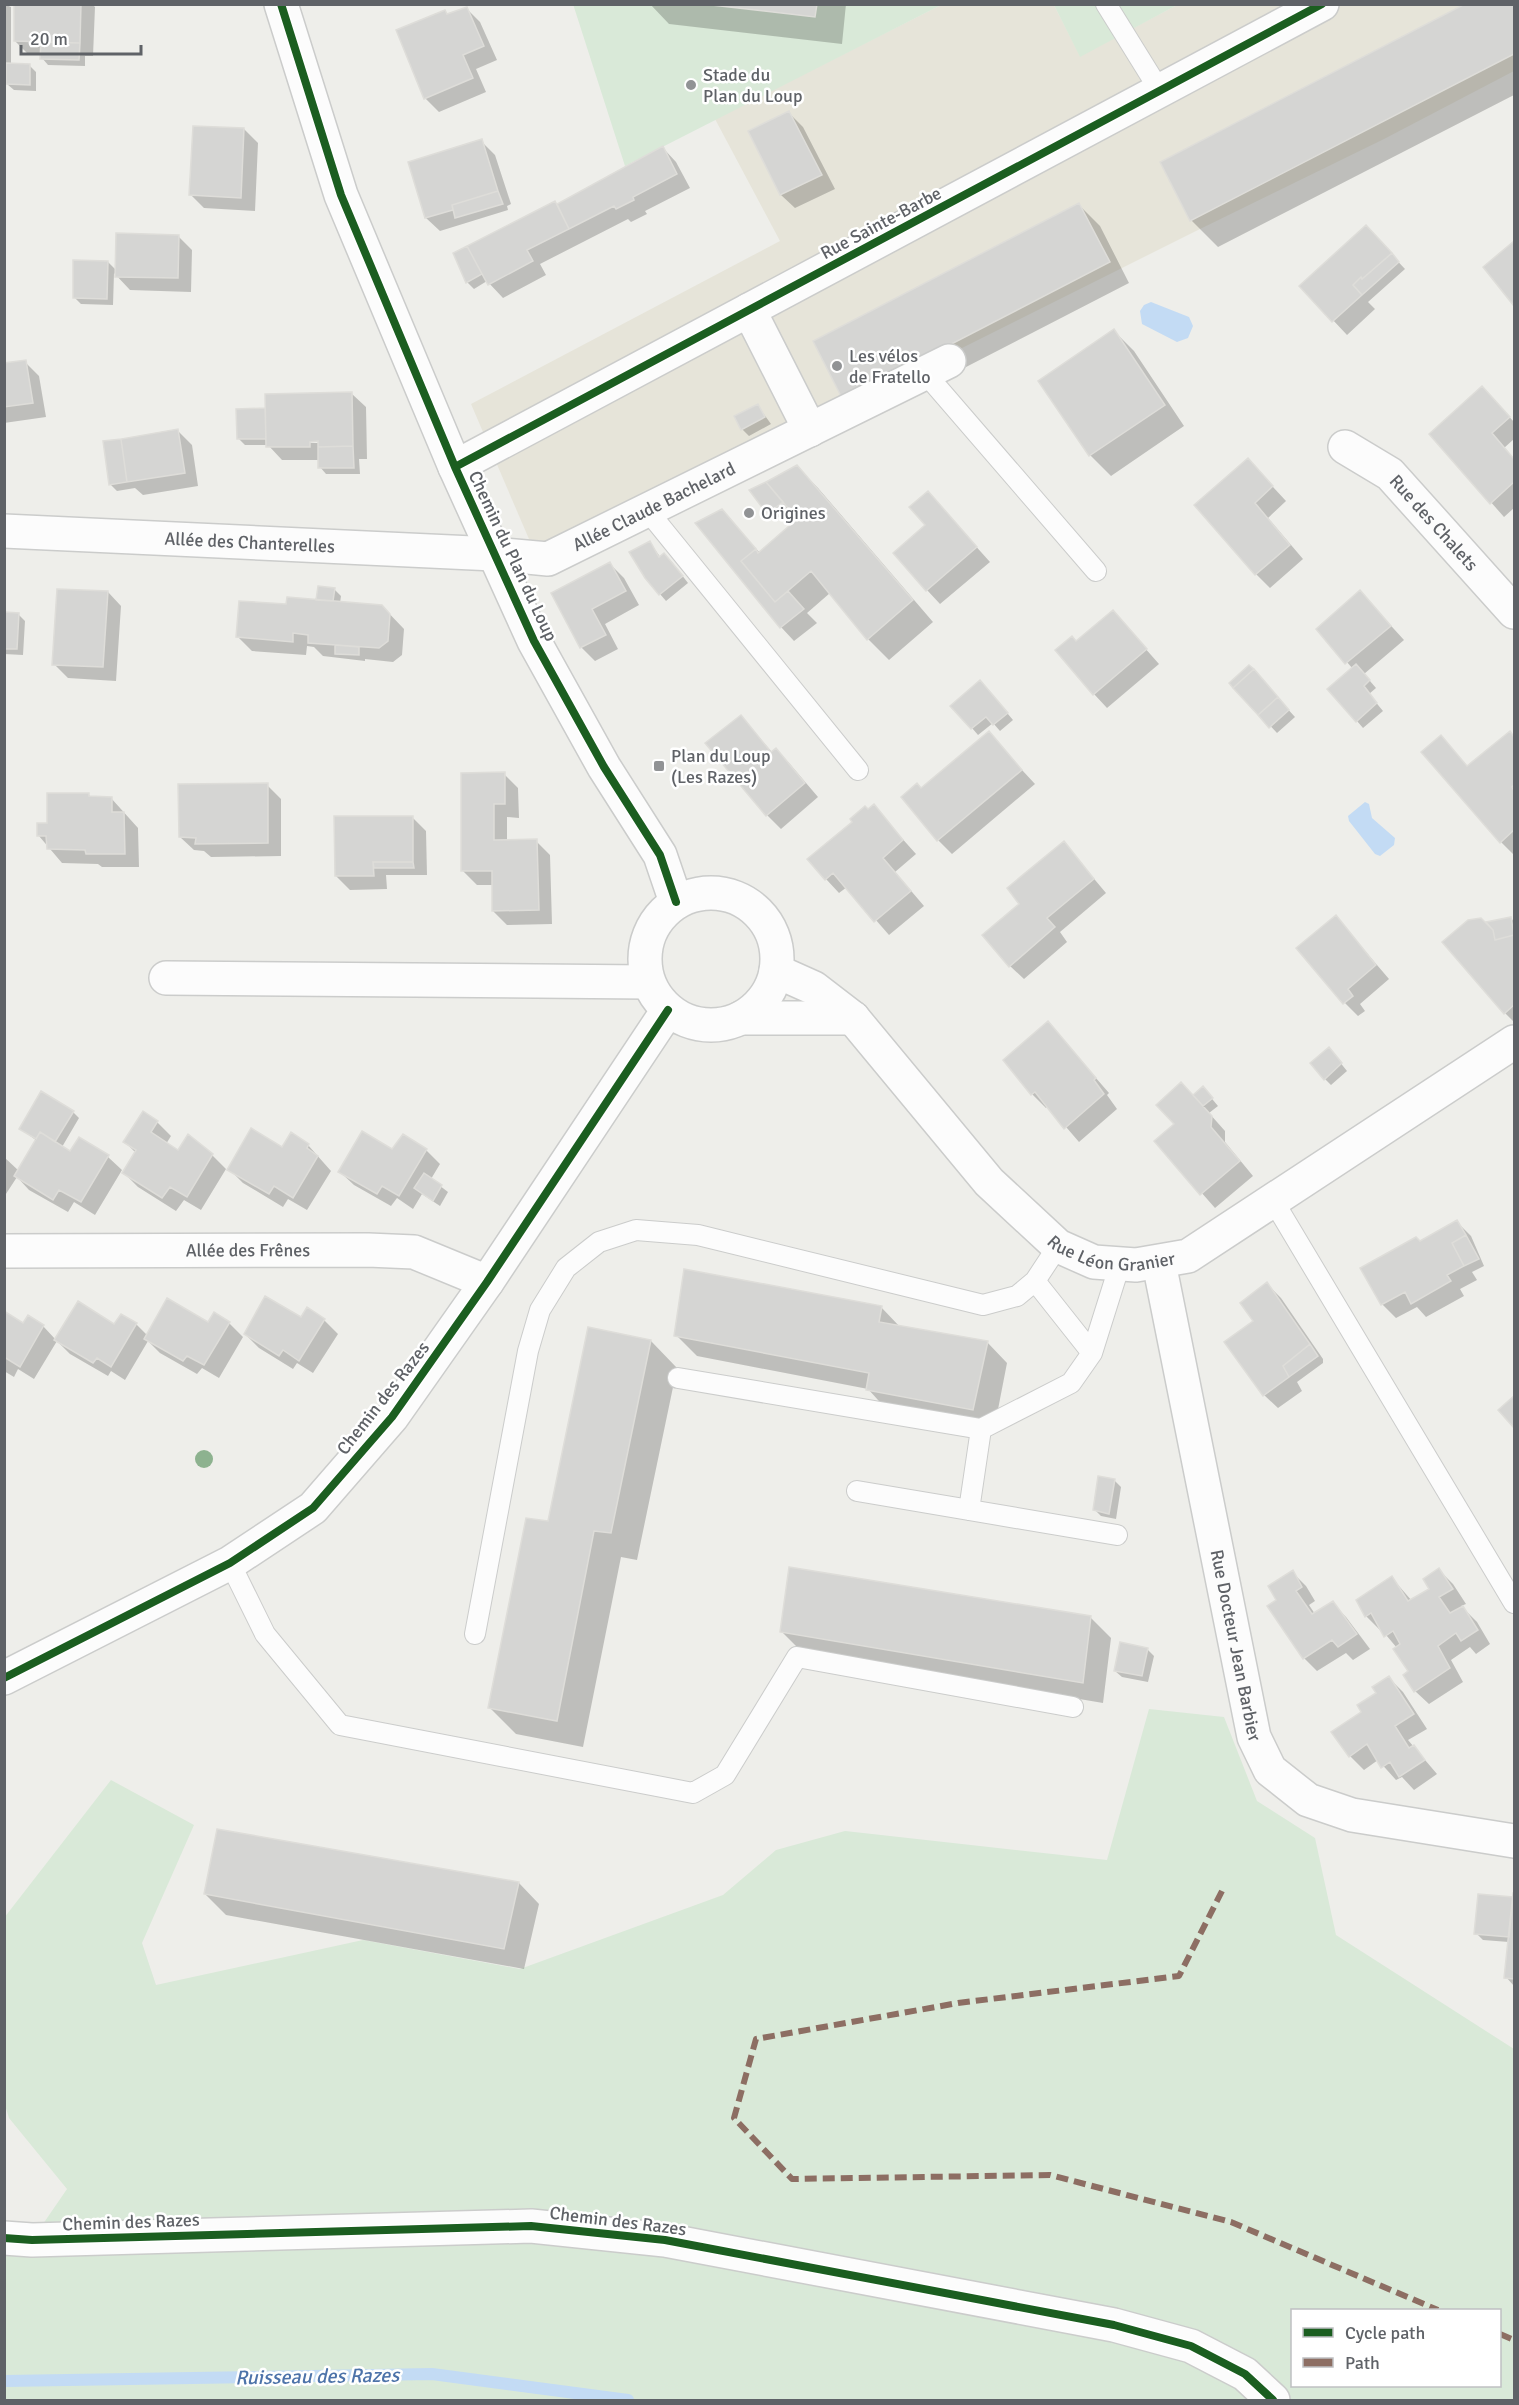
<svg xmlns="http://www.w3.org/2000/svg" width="1519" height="2405" font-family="Signika,sans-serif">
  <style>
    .commercial { fill: #e6e4d9 }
    .green { fill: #d9e9d8; fill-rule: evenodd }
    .water { fill: #c3dbf4 }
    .shadow { fill: #0003; fill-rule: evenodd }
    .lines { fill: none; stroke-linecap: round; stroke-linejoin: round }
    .stream { stroke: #c3dbf4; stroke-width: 12 }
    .building { fill: #d5d5d3; stroke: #deddd9; stroke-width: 1.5 }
    .service-casing { stroke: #cbcccb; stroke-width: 22 }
    .minor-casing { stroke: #cbcccb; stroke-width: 36 }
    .tertiary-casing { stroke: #cbcccb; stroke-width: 36 }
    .service { stroke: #fcfcfc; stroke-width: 20 }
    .minor { stroke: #fcfcfc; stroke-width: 33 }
    .tertiary { stroke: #fcfcfc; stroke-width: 33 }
    .quiet { stroke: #8d6e63; stroke-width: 6; stroke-dasharray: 12 6; stroke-linecap: butt }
    .cycleway-casing { stroke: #fff; stroke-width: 11 }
    .cycleway { stroke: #1b5e20; stroke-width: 8 }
    .tree { fill: #8db28f }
    .poi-dot { fill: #919395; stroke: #fff; stroke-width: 2 }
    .labels { text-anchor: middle; stroke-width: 5; stroke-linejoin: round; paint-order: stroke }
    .poi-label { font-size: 18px; fill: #5f6267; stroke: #fff; text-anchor: start }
    .street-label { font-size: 18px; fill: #5f6267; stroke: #fff }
    .water-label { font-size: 20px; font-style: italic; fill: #4d73a9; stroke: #fff }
  </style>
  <rect width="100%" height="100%" fill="#eeeeea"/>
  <path class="commercial" d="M941 5H1054L1080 56 1177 5H1514V71L1384 139 1196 231 538 560 471 404 780 241 715 119Z"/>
  <path class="green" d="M573 4 941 5 625 166Z
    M1054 5H1177L1080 57Z
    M1149 1709 1224 1717 1257 1801 1315 1838 1336 1935 1514 2049V2400H5V2254L32 2240 67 2189 9 2118 5 2105 4 1918 111 1780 194 1825 142 1943 156 1985 363 1940 520 1969 723 1895 776 1850 845 1831 1107 1860ZM1292 2310H1500V2386H1292Z"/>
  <path class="water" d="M1151 302 1189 317 1193 326 1188 338 1177 342 1142 324 1140 311 1144 305Z
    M1365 802 1369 804 1372 818 1395 838 1394 845 1380 856 1375 854 1349 821 1348 816Z"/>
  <path class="shadow" d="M4 4 11 7V64L29 65 36 72V91L14 90 7 84 8 64H4Z
    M16 4H92L95 7 93 56H85V66L48 65 42 58V55H29L15 41Z
    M650 4H846L842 44 669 24Z
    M1468 4H1514V95L1218 247 1191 220Z
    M466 8 480 22 497 60 476 69 486 92 439 112 425 98 445 12 448 15Z
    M789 113 803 127 835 189 795 208 781 195Z
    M244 129 258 143 255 211 204 208 190 194Z
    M481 141 495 155 511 204 507 206 508 210 440 231 426 218Z
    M663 148 676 162 690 188 645 211 647 214 631 222 628 219 540 264 546 275 503 298 487 281 474 289 467 282 455 254 555 203 557 205Z
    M1079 205 1100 226 1129 283 865 419Z
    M178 236 192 250 191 292 130 290 114 273 113 305 81 304 74 297 108 262 117 271Z
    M1514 243V303L1485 267Z
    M1390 253 1405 269 1368 302 1375 309 1347 335 1301 286Z
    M1114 331 1134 351 1184 426 1111 476 1090 455 1040 381Z
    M25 362 39 376 46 417 4 423V365Z
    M352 394 366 407 367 459H359L360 474H326L320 467V460H282L268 445H245L238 438 265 410 267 412ZM321 440V443H303Z
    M1496 402 1514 422V439L1504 448 1514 459V508L1504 517 1431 434Z
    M758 406 771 424 749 436 742 429Z
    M178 431 192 445 198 486 143 495 135 488 117 491 110 484Z
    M1248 460 1286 501 1268 518 1303 559 1270 588 1256 574Z
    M797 467 818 488 933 622 889 660 868 639 830 593 807 613 817 623 794 641 781 627 722 511 760 553 799 519 790 508 775 520 751 491Z
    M928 493 990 562 940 604 927 590Z
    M650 543 661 558 664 555 671 561 688 583 666 601 660 594Z
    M610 564 624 578 639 605 605 624 618 649 595 661 581 647 553 594Z
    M334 589 341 596 340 603 382 606 404 629 402 655 393 662 365 659V661L323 656 314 647 307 646 306 655 252 651 238 637 287 606 317 601Z
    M108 592 121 606 116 681 68 678 54 664Z
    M1373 606 1404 640 1364 674 1376 688 1369 694 1383 711 1363 728 1357 721 1353 669 1318 629Z
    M1113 612 1159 664 1107 708 1094 694 1077 643Z
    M4 613 18 614 25 621 23 655 4 654Z
    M1255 673 1295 717 1277 733 1231 683Z
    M987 689 1013 720 1000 731 993 723 978 735 972 728Z
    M741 717 772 752 776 750 789 763 818 797 781 829 767 815Z
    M988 733 1035 784 952 854 938 840Z
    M1509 733 1514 738V855L1501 842 1441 737 1468 767Z
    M504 774 518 788 519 818 507 817V841H536L550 855 552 924 507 925 493 911V885H477L463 871Z
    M267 785 281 799V856L211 857 204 851 194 850 180 837Z
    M89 795 92 798H111L138 828 139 867H102L98 864 62 863 39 836 48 824Z
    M873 806 916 854 895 872 924 906 889 935 847 887 839 893 826 879 868 811Z
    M412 817 426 831 427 875H386L387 889 350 890 336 876Z
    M1064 843 1106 893 1060 932 1067 942 1024 979 1010 966 1021 904Z
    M1336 917 1389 979 1360 1004 1365 1011 1358 1016 1345 1003Z
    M1511 918 1514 922V1022L1505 1013 1486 924Z
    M1048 1023 1109 1093 1107 1095 1117 1109 1079 1142 1048 1106 1046 1108 1032 1094 1005 1060Z
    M1335 1056 1347 1071 1331 1085 1325 1079Z
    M1203 1088 1218 1106 1209 1113 1225 1131V1142L1253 1176 1215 1208 1156 1141 1176 1125 1194 1096Z
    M73 1112 79 1118 62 1147 70 1153 108 1157 122 1170 95 1215 74 1202 68 1212 29 1190 17 1177 4 1197V1157L19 1171 37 1141 21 1129Z
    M143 1113 157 1122 171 1136 166 1144 178 1152 212 1155 226 1169 201 1210 184 1200 176 1211 138 1187 124 1173 136 1153 125 1142Z
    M403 1136 426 1150 440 1164 431 1179 448 1192 440 1206 422 1194 413 1209 397 1198 391 1206 354 1185 340 1172 392 1151Z
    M308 1145 331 1171 307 1210 288 1199 283 1207 243 1183 229 1169 282 1149Z
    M1457 1222 1471 1236 1484 1266 1472 1272 1477 1280 1460 1289 1464 1296 1426 1317 1417 1307 1396 1318 1382 1304Z
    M1267 1284 1281 1298 1323 1359V1363L1297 1382 1302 1391 1278 1408 1264 1395 1255 1322Z
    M881 1307 901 1328 987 1342 1007 1363 994 1430 888 1411 868 1389 697 1356 676 1335Z
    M4 1313 23 1325 28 1317 43 1326 56 1340 115 1326 136 1324 148 1336 209 1324 229 1323 243 1337 219 1378 202 1368 197 1374 160 1353 148 1341 125 1380 111 1371 108 1376 70 1354 57 1341 34 1379 18 1369 14 1377 4 1371Z
    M301 1319 324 1320 338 1334 313 1373 297 1363 293 1369 259 1348 245 1334Z
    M651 1341 677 1368 637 1560 621 1557 583 1747 516 1734 489 1707 549 1523Z
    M1114 1480 1121 1487 1116 1519 1101 1516 1094 1509Z
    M1439 1570 1453 1584 1466 1604 1461 1606 1477 1622 1490 1644 1476 1654 1470 1647 1451 1660 1463 1682 1429 1704 1415 1691 1410 1672 1397 1648 1381 1629 1380 1630 1366 1616 1358 1601 1392 1578 1412 1601 1431 1589Z
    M1292 1572 1306 1586 1315 1601 1309 1605 1315 1614 1332 1603 1346 1617 1370 1649 1353 1660 1346 1653 1317 1671 1304 1658 1278 1600Z
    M1090 1617 1111 1638 1103 1703 802 1652 781 1631Z
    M1121 1644 1148 1650 1154 1656 1148 1682 1122 1677 1115 1671Z
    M1389 1678 1403 1692 1427 1729 1408 1740 1437 1774 1414 1790 1402 1777 1396 1780 1378 1760 1364 1770 1350 1756 1364 1712Z
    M519 1883 539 1904 524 1969 226 1915 205 1894Z
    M1514 1894V1986L1506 1977 1509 1942 1483 1940 1476 1933 1514 1899Z"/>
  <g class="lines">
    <path class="stream" d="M4 2381 432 2374 628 2400"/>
  </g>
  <path class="building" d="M14 4H81L80 43 14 41Z
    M703 4H817L815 17Z
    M1465 4H1514V54L1190 221 1160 162Z
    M467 7 484 46 463 55 473 78 424 99 396 30 445 10 447 14Z
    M41 42 80 43 79 60 40 59Z
    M6 63 30 64V85L6 84Z
    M789 111 822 175 780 195 748 131Z
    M193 126 244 128 241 198 189 195Z
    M482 139 498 191 452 205 453 210 425 218 408 162Z
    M663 146 677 174 633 197 634 200 616 209 614 206 569 229 557 204Z
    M498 191 503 204 455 218 452 205Z
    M555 201 569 229 527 250 533 261 488 285 467 246Z
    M1079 203 1110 262 843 400 813 341Z
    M1366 225 1392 253 1362 279 1361 277 1353 285 1362 295 1332 322 1299 286Z
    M116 233 179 235 178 278 115 277Z
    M1514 241V306L1483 267Z
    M467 246 482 274 466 283 453 253Z
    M1392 253 1399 262 1362 295 1353 285 1361 277 1362 279Z
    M73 260 108 261 107 299 73 298Z
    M1114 329 1165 405 1089 456 1038 381Z
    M26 360 33 403 4 407V363Z
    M1482 386 1510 417 1492 433 1514 459V482L1490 504 1429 434Z
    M352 392 353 446 318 447V441L310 442V447H266L265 394Z
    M758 404 765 417 741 430 734 416Z
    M265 408 266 439H237L236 409Z
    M178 429 185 473 127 482 121 439Z
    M121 439 127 482 109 485 103 441Z
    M353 446 354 468H318V447Z
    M1248 458 1273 486 1255 503 1290 545 1255 575 1194 505Z
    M797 465 913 600 867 640 811 571 775 602 741 561 756 549 758 553 797 519 766 482Z
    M766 482 783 502 767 514 749 490Z
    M928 491 977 547 926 591 893 553 925 525 909 507Z
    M722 509 756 549 741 561 775 602 788 591 804 609 780 628 695 523Z
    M650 541 659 557 664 553 683 576 659 595 645 578 629 552Z
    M610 562 626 591 592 609 606 635 580 648 551 593Z
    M318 586 335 588 333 601 316 600Z
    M57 589 108 591 103 667 52 665Z
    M1360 590 1391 626 1345 664 1316 629Z
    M287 597 382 605 390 614 388 641 379 648 308 643V635L293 633V642L236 637 239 601 286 604Z
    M1113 610 1147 649 1093 695 1055 650 1072 636 1076 641Z
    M4 612 19 613 17 649H4Z
    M335 645 359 647V655L335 654Z
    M1356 664 1370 680 1364 686 1377 703 1356 722 1327 689Z
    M1249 665 1254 669 1233 688 1229 683Z
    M1254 669 1278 697 1258 715 1233 688Z
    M980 680 1008 713 993 725 986 717 971 729 950 706Z
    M1278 697 1289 710 1269 728 1258 715Z
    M741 715 771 752 776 748 805 783 766 816 705 743Z
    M989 731 1022 770 937 841 901 797 917 783 921 788Z
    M1510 731 1514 737V785L1512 787 1514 791V830L1500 843 1421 752 1441 735 1467 766Z
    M505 772V804H494V840L537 839 539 910 492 911V871H461V773Z
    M268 783V843L195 844 196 838 179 837 178 784Z
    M47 793H89V796L112 797V812H124L125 854H86L85 850 47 849 46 836H37V823H47Z
    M874 804 903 840 883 858 911 891 874 922 833 873 825 880 807 859 852 822 850 819 865 806 868 809Z
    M334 816H413V862H373L374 876H335Z
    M1064 841 1094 879 1047 918 1055 927 1009 967 982 935 1019 904 1007 888Z
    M373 862H413L414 868H374Z
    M1336 915 1376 965 1348 989 1353 996 1343 1004 1296 948Z
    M1511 917 1514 935 1495 940 1493 930 1486 922Z
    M1481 918 1493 930 1495 940 1514 935V1005L1504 1014 1442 942 1468 920Z
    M1048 1021 1096 1078 1094 1080 1104 1094 1064 1129 1035 1092 1031 1095 1003 1060Z
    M1329 1047 1342 1063 1324 1080 1310 1063Z
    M1181 1082 1212 1116 1211 1127 1240 1161 1200 1195 1154 1141 1174 1124 1156 1105Z
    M1203 1086 1213 1098 1203 1106 1193 1095Z
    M41 1091 74 1111 55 1142 40 1132 36 1139 19 1129Z
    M143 1111 158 1121 151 1132 178 1150 188 1134 213 1154 187 1197 170 1187 162 1198 122 1173 136 1150 123 1142Z
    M251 1128 282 1147 291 1132 309 1144 307 1148 318 1156 293 1198 274 1186 269 1194 227 1170Z
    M362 1131 392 1149 403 1134 427 1149 399 1196 382 1186 377 1194 338 1172Z
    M40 1132 70 1151 79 1137 109 1155 81 1202 59 1190 53 1200 14 1176Z
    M424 1173 442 1185 433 1201 414 1188Z
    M1457 1220 1466 1235 1452 1243 1464 1266 1447 1275 1451 1281 1411 1304 1405 1292 1381 1305 1360 1268 1416 1237 1420 1241Z
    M1466 1235 1479 1259 1464 1266 1452 1243Z
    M684 1269 882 1306 879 1322 988 1341 973 1410 866 1390 869 1373 674 1336Z
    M1267 1282 1310 1344 1283 1366 1289 1377 1263 1396 1224 1342 1253 1321 1240 1303Z
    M265 1296 301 1317 307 1307 325 1319 299 1361 283 1350 279 1356 244 1334Z
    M167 1298 208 1322 214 1312 230 1322 204 1365 187 1356 183 1361 144 1339Z
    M78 1301 114 1324 121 1314 137 1323 111 1367 97 1358 93 1363 54 1340Z
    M4 1311 23 1323 28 1315 44 1325 20 1367 4 1357Z
    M588 1327 651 1340 611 1533 594 1531 557 1721 488 1708 526 1518 548 1521Z
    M1310 1344 1318 1356 1289 1377 1283 1366Z
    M1514 1396V1428L1498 1410Z
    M1098 1476 1115 1479 1109 1514 1093 1510Z
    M789 1567 1091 1616 1083 1683 780 1632Z
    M1439 1568 1453 1589 1439 1597 1450 1613 1463 1606 1478 1630 1461 1641 1456 1633 1438 1646 1450 1668 1414 1692 1403 1675 1408 1671 1393 1649 1400 1644 1393 1631 1384 1637 1371 1613 1365 1617 1356 1600 1392 1576 1408 1601 1429 1589 1423 1579Z
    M1293 1570 1302 1587 1296 1591 1312 1614 1333 1601 1357 1634 1338 1647 1332 1640 1303 1659 1267 1606 1276 1600 1268 1586Z
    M1120 1642 1148 1648 1142 1676 1114 1671Z
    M1389 1676 1414 1714 1395 1726 1409 1748 1414 1745 1425 1760 1399 1777 1390 1762 1381 1768 1367 1744 1349 1757 1331 1732 1361 1712 1357 1705 1376 1693 1372 1687Z
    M217 1829 519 1882 504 1949 204 1894Z
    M1513 1893H1514V1979L1504 1978Z
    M1478 1894 1513 1897 1509 1937 1474 1934Z"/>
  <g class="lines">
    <defs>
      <path id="service" d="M1106 4 1160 91
        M925 373 1096 571
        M647 510 858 770
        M1274 1202 1514 1603
        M1035 1281 1092 1353
        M678 1378 981 1429 1071 1383 1092 1353 1120 1264
        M857 1491 1117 1535
        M969 1510 981 1429
        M230 1563 265 1634 340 1725 693 1793 725 1775 797 1657 1073 1707
        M475 1634 528 1351 540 1310 566 1268 599 1242 636 1230 698 1235 983 1305 1017 1296 1035 1281 1058 1246"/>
      <g id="minor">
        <path d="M749 310 810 430"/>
        <path id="s1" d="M1345 447 1390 474 1514 612"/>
        <path d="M455 467 1322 4"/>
        <path id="s2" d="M4 531 494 554 548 559 949 361"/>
        <path id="s3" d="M776 971 814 988 853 1018 989 1182 1058 1246 1094 1262 1136 1265 1188 1256 1514 1042"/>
        <path d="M166 978 648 982"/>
        <path d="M741 1018H853"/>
        <path id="s4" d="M4 1251 368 1250 414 1252 487 1282"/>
        <path id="s5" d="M1159 1263 1254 1737 1270 1770 1308 1800 1352 1815 1514 1841"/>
      </g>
      <path id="tertiary" d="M281 4 341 195 455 467 534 641 604 767 660 855 676 902
        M645 959a66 66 0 1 1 132 0a66 66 0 1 1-132 0Z
        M4 1678 230 1563 313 1508 392 1417 487 1282 668 1010
        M4 2238 32 2240 531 2226 665 2240 1114 2325 1191 2346 1245 2374 1273 2400"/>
    </defs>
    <use href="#service" class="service-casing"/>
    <use href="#minor" class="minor-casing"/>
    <use href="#tertiary" class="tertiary-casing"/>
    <use href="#service" class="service"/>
    <use href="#minor" class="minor"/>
    <use href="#tertiary" class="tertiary"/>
    <path class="quiet" d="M1222 1891 1179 1976 958 2003 756 2039 734 2118 792 2179 1050 2175 1231 2222 1438 2310
      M1500 2334 1514 2340"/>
    <defs>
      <path id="cycleway" d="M281 4 341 195 455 467 534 641 604 767 660 855 676 902
        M455 467 1322 4
        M4 1678 230 1563 313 1508 392 1417 487 1282 668 1010
        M4 2238 32 2240 531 2226 665 2240 1114 2325 1191 2346 1245 2374 1273 2400"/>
    </defs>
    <use href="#cycleway" class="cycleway-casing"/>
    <use href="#cycleway" class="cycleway"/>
  </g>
  <circle class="tree" cx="204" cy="1459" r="9"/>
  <g class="poi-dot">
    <circle cx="691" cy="85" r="6"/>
    <circle cx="837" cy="366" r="6"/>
    <circle cx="749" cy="513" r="6"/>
    <rect x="653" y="760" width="12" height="12" rx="3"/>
  </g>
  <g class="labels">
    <g class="poi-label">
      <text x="703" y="81">Stade du<tspan x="703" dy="21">Plan du Loup</tspan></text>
      <text x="849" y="362">Les vélos<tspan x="849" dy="21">de Fratello</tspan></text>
      <text x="761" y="519">Origines</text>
      <text x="671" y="762">Plan du Loup<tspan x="671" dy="21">(Les Razes)</tspan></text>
    </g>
    <g class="street-label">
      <text transform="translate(881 223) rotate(-28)" y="6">Rue Sainte-Barbe</text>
      <text dy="6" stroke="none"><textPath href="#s2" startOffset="663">Allée Claude Bachelard</textPath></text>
      <text dy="6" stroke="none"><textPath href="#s1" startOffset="118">Rue des Chalets</textPath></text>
      <text dy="6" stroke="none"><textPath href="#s2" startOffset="246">Allée des Chanterelles</textPath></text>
      <text transform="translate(513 556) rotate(65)" y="6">Chemin du Plan du Loup</text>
      <text dy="6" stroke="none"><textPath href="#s3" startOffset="453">Rue Léon Granier</textPath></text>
      <text dy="6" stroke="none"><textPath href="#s4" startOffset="244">Allée des Frênes</textPath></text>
      <text transform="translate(383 1398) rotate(-52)" y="6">Chemin des Razes</text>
      <text dy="6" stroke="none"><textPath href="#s5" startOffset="390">Rue Docteur Jean Barbier</textPath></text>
      <text transform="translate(618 2221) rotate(7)" y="6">Chemin des Razes</text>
      <text transform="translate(131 2222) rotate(-2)" y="6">Chemin des Razes</text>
    </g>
    <g class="water-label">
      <text transform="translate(317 2376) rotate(-1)" y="7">Ruisseau des Razes</text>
    </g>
  </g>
  <rect width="1519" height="2405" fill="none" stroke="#5f6267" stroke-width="12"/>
  <rect x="1291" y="2309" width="210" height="78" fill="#ffffff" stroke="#bfc0c2" stroke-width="1.5"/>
  <rect x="1303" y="2328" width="30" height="9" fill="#1b5e20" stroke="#bfc0c2" stroke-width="1.5"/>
  <text x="1345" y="2339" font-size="18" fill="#5f6267">Cycle path</text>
  <rect x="1303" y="2358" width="30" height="9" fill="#8d6e63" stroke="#bfc0c2" stroke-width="1.5"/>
  <text x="1345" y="2369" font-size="18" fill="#5f6267">Path</text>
  <path d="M21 45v9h120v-9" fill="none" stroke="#5f6267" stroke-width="3"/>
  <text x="30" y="45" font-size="18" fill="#5f6267" stroke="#ffffff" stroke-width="4.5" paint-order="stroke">20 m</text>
</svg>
